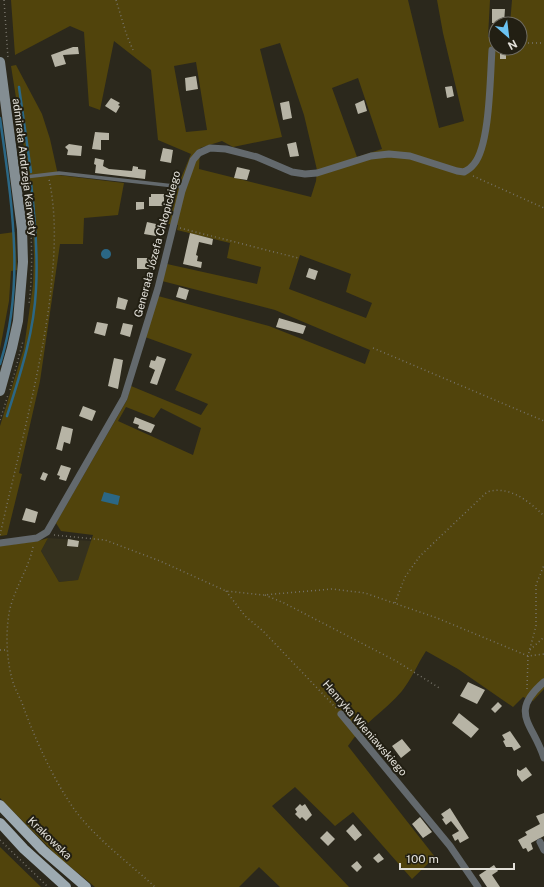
<svg xmlns="http://www.w3.org/2000/svg" width="544" height="887" font-family="'Public Sans',sans-serif">
  <style>
    .built { fill: #35311e }
    .green { fill: #51440c; fill-rule: evenodd }
    .water { fill: #2b6785 }
    .lines { fill: none; stroke-linecap: round; stroke-linejoin: round }
    .stream { stroke: #2b6785; stroke-width: 2.5 }
    .building { fill: #b7b4a5 }
    .path { stroke: #767369; stroke-width: 1.5; stroke-dasharray: 1 3; stroke-linecap: butt }
    .service { stroke: #63696d; stroke-width: 3.5 }
    .minor { stroke: #63696d; stroke-width: 7 }
    .secondary { stroke: #848e93; stroke-width: 10 }
    .primary { stroke: #9daab1; stroke-width: 10 }
    .labels { text-anchor: middle; stroke-width: 4; stroke-linejoin: round; paint-order: stroke }
    .street-label { font-size: 11px; fill: #e2e0d9; stroke: #221f13 }
  </style>
  <rect width="100%" height="100%" fill="#2b281c"/>
  <path class="built" d="M48 538 92 541 78 580 59 582 41 551Z"/>
  <path class="green" d="M11 0H408L439 128 464 121 443 33 437 0H490L488 37H496V48H520V24H510L512 0H544V689L533 701 523 697 513 707 458 669 426 651C417 665 412 678 402 691 385 711 362 724 348 746L435 857 412 879 353 812 335 826 295 787 272 806 349 887H280L259 867 239 887H95L57 856 0 798V546L38 541 48 538 41 551 59 582 78 580 93 535 61 531 56 523 127 400 131 386 201 415 208 404 175 390 192 354 145 337 158 296 269 326 365 364 370 350 275 310 162 281 167 264 257 284 261 267 227 258 230 243 177 230 178 225 168 224 176 190 191 154 158 140 151 70 114 41 100 110 89 106 84 32 70 26 15 55ZM280 43 304 115 317 170 316 181 311 197 199 169 200 148 222 141 233 147 282 137 260 49ZM196 62 207 130 186 132 174 66ZM358 78 382 149 357 157 332 88ZM300 255 351 274 346 292 372 303 366 318 289 289ZM126 407 154 418 161 408 201 428 193 455 118 421Z
    M16 65 42 114 50 139 58 175 124 183 118 215 84 218 83 244H60L40 381 19 473 22 474 7 535 0 536V426L24 348 33 285 34 257 33 223 29 180 11 66Z
    M15 232 17 270 11 271 9 301 0 349V234Z
    M0 847 41 887H0Z"/>
  <path class="water" d="M101 254a5 5 0 1 1 10 0a5 5 0 1 1-10 0Z
    M104 492 120 496 118 505 101 501Z"/>
  <g class="lines">
    <path class="stream" d="M19 87 31 172
      M0 118C11 199 26 283 0 364
      M7 416C20 375 34 333 36 289 38 254 35 218 31 183"/>
  </g>
  <path class="building" d="M492 9H505L504 23H492Z
    M73 47H78L79 54 63 55 66 64 55 67 51 55Z
    M500 49H506V59H500Z
    M196 76 198 89 186 91 185 78Z
    M452 86 454 96 447 98 445 87Z
    M111 98 120 103 118 105 120 106 116 113 105 106Z
    M364 100 367 111 358 114 355 104Z
    M289 101 292 118 283 120 280 103Z
    M95 132 109 133V140H101V150L92 149Z
    M296 142 299 156 290 157 287 144Z
    M69 144 82 146 81 156 67 155 68 150 65 147Z
    M163 148 173 150 171 163 160 161Z
    M95 158 104 160 103 166 109 169 132 171 133 166 138 167V169L146 170 145 179 95 173 96 165 94 164Z
    M237 167 250 170 247 180 234 178Z
    M151 194H164V206H149V197H151Z
    M136 202H144V209L136 210Z
    M147 222 156 224V236L144 234Z
    M190 233 213 239 212 245 199 242 196 255 198 256 197 261 202 262 201 268 183 264Z
    M137 258H149V269H137Z
    M309 268 318 271 315 280 306 277Z
    M179 287 189 290 186 300 176 297Z
    M118 297 128 300 125 310 116 308Z
    M279 318 306 326 303 334 276 327Z
    M97 322 108 324 105 336 94 333Z
    M123 323 133 325 130 337 120 334Z
    M157 356 166 359 157 385 150 383 155 370 149 367 151 360 155 361Z
    M114 358 123 360 118 389 108 386Z
    M83 406 96 411 92 421 79 416Z
    M135 417 155 425 151 433 138 428 139 425 133 423Z
    M62 426 73 429 70 444 64 442 62 451 56 449Z
    M61 465 71 468 66 481 59 479 60 476 57 475Z
    M43 472 48 474 45 481 40 479Z
    M26 508 38 512 35 523 22 520Z
    M68 539 79 541 78 547 67 546Z
    M468 682 485 690 477 704 460 696Z
    M498 702 502 706 495 713 491 709Z
    M459 713 479 729 471 738 452 723Z
    M510 731 521 747 514 751 512 747H506L503 741 505 740 502 735Z
    M402 739 411 750 401 758 392 746Z
    M526 767 532 775 522 782 517 775V769L520 771Z
    M300 804 302 806 305 804 312 815 306 821 302 817 300 819 295 814 297 812 295 809Z
    M450 808 469 838 460 843 458 839 455 841 452 835 459 831 451 821 446 825 442 819 444 818 441 814Z
    M544 813V836L531 843 533 849 528 852 526 848 523 849 518 840 527 835 525 832 540 824 536 816Z
    M420 817 432 832 423 838 412 824Z
    M353 824 362 835 355 841 346 831Z
    M327 831 335 839 328 846 320 838Z
    M379 853 384 859 378 863 373 858Z
    M357 861 362 867 357 872 351 866Z
    M494 865 498 871 492 875 500 887H487L479 875Z"/>
  <g class="lines">
    <path class="path" d="M4 0 8 58
      M116 0 127 36 133 50
      M520 43H544
      M19 137 26 173
      M473 176 544 208
      M27 182C31 223 34 263 29 304
      M180 228 298 258
      M373 348 544 421
      M10 390 23 341
      M0 420 8 395
      M0 535C17 459 38 383 49 306 54 263 58 222 49 179
      M54 535 105 540 160 561 226 591 263 595 332 589 365 593 437 618 528 656 544 654
      M33 547C28 572 10 594 8 621 6 639 7 657 11 675 13 685 18 694 22 703 35 739 52 777 74 809 96 839 128 862 155 887
      M226 591 245 616 263 631 337 709
      M265 595 284 603 396 661 441 689
      M395 603 405 577 420 556 487 492C509 485 529 501 544 516
      M0 650H7
      M530 650 544 637
      M527 689 528 656 536 626V585L544 565
      M0 840 48 887"/>
    <path class="service" d="M17 178 59 173 183 187"/>
    <path class="minor" d="M0 543 37 538 47 532 124 398 158 288 182 191 193 160 199 153 210 148 226 149 257 157 292 172 305 174 317 173 371 156 389 154 410 156 457 171 464 172C468 170 471 168 474 164 490 145 490 77 492 50
      M544 682C508 713 533 723 544 758
      M341 714 450 846 478 887
      M540 842 544 850"/>
    <path class="secondary" d="M0 62 22 229 23 262 18 321 12 348 0 391"/>
    <path class="primary" d="M0 805 43 850 86 887
      M0 823 24 849 66 887"/>
  </g>
  <g class="labels">
    <g class="street-label">
      <text transform="translate(25 167) rotate(83)" y="4">admirała Andrzeja Karwety</text>
      <text transform="translate(157 244) rotate(-75)" y="4">Generała Józefa Chłopickiego</text>
      <text transform="translate(365 728) rotate(49)" y="4">Henryka Wieniawskiego</text>
      <text transform="translate(50 838) rotate(44)" y="4">Krakowska</text>
    </g>
  </g>
  <g transform="translate(508 36) rotate(152)"><circle r="19" fill="#221f13" stroke="#6f6c62"/>
  <path d="M0-3L7 15L0 10L-7 15Z" fill="#6bc3f2"/>
  <text y="-6" font-size="11" font-weight="bold" text-anchor="middle" fill="#e2e0d9">N</text>
  </g>
  <path d="M400 863v6h114v-6" fill="none" stroke="#e2e0d9" stroke-width="2"/>
  <text x="406" y="863" font-size="12" fill="#e2e0d9" stroke="#221f13" stroke-width="3" paint-order="stroke">100 m</text>
</svg>
